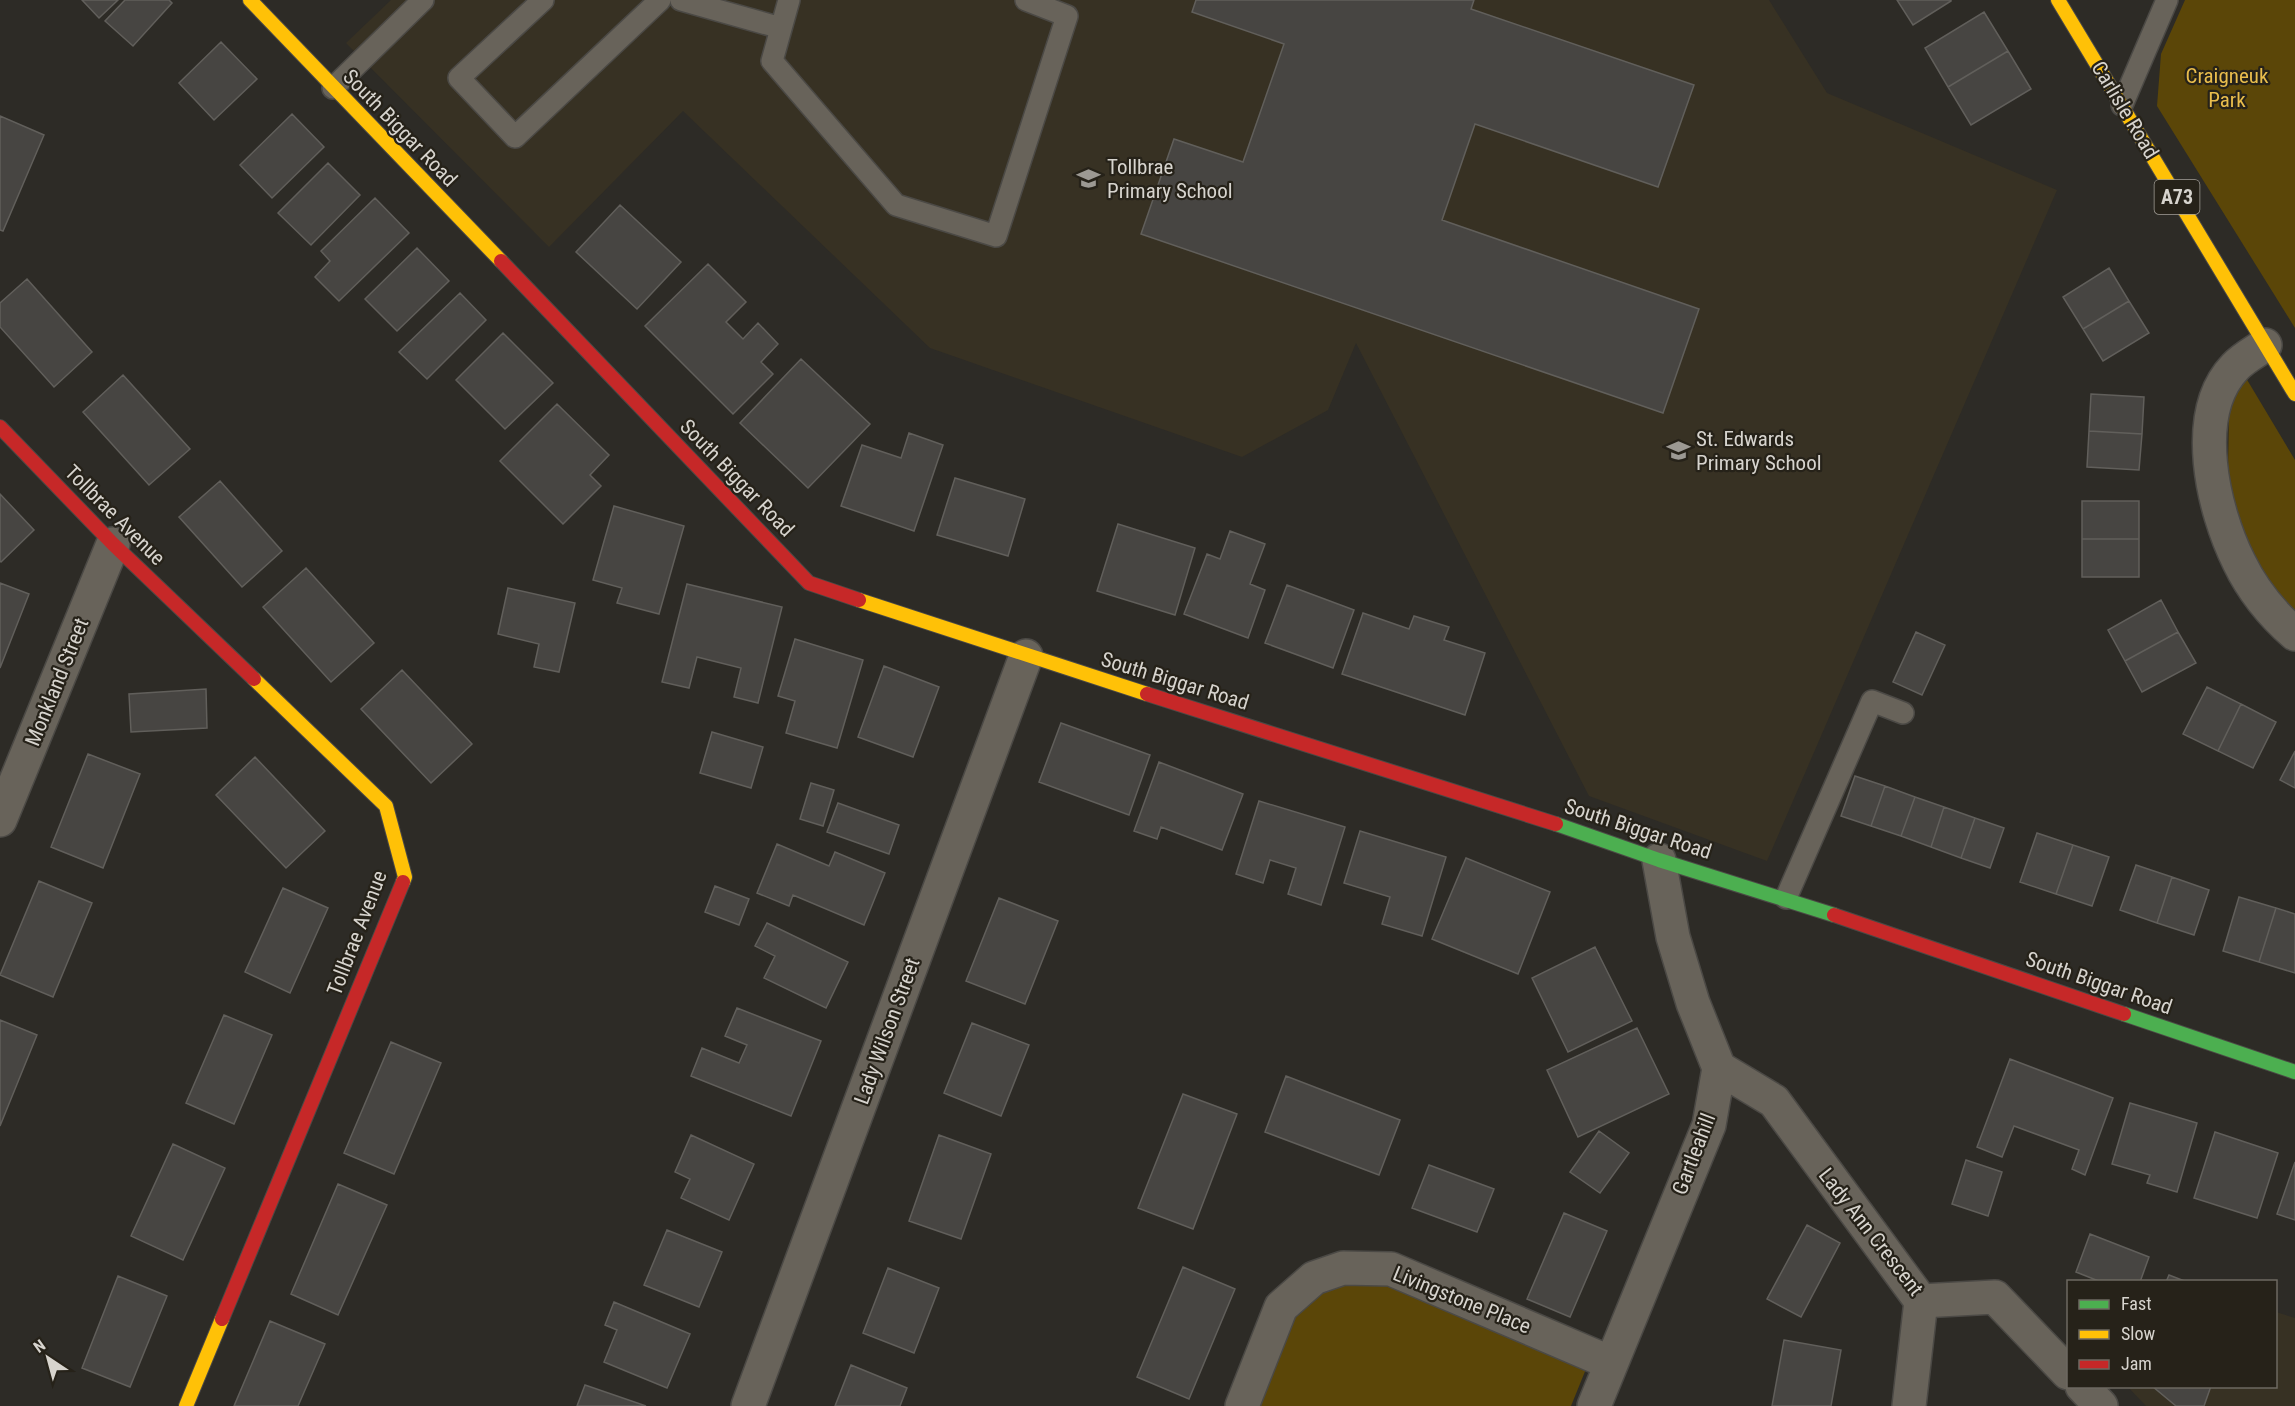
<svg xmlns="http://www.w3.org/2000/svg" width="2295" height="1406" font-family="'Roboto Condensed',sans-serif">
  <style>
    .built { fill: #373123 }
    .green { fill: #5b4608 }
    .building { fill: #474542; stroke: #615f5b; stroke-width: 1.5 }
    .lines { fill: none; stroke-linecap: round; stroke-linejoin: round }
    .lane-casing { stroke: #4b4945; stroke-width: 24 }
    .street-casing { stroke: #4b4945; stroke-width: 36 }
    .fast-casing { stroke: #4b4945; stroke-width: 16 }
    .slow-casing { stroke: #4b4945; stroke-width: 16 }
    .jam-casing { stroke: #4b4945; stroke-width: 16 }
    .lane { stroke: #68635a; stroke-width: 21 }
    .street { stroke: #68635a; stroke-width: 33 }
    .fast { stroke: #4caf50; stroke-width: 14 }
    .slow { stroke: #ffc107; stroke-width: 14 }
    .jam { stroke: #c62828; stroke-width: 14 }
    .labels { text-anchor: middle; stroke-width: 4.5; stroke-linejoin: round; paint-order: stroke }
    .shield { fill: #262219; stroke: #a29f98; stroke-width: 1.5 }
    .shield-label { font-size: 20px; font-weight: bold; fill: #d7d4ce }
    .park-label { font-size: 21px; fill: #e9bd4c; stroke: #262219 }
    .street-label { font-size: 21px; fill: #d7d4ce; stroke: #262219 }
    .poi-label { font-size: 21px; fill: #d7d4ce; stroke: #262219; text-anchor: start }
  </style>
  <rect width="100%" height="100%" fill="#2d2b26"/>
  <path class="built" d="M391 0H1769L1827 93 2057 190 1767 861 1589 796 1356 343 1328 410 1242 457 930 348 683 111 549 247 346 43Z
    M2276 1312 2295 1318V1406H2146L2128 1387 2276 1386Z"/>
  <path class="green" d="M2185 0H2295V328L2157 106 2161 54Z
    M2246 378 2295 460V614L2261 572 2250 550 2233 496 2228 470 2229 414 2232 398Z
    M1391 1278 1586 1369 1571 1406H1249L1286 1313 1320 1286Z"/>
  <path class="building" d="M82 0H118L99 18Z
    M125 0H169L172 3 133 46 105 21Z
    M1196 0H1474L1471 9 1694 85 1658 187 1475 124 1442 220 1699 309 1663 413 1141 234 1174 139 1243 162 1284 44 1192 12Z
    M1897 0H1951V1L1913 25Z
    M1984 12 2008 51 1948 87 1925 48Z
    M221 42 257 79 214 120 179 83Z
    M2008 51 2031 89 1971 125 1948 87Z
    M292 114 324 147 272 198 240 165Z
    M0 116 44 135 3 231 0 230Z
    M328 163 360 195 311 245 278 213Z
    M375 198 409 233 339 301 315 277 330 261 321 251Z
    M620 205 681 262 637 309 576 252Z
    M417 248 449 281 397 331 365 299Z
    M708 264 746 302 726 322 743 339 758 323 778 344 761 362 773 374 733 414 645 326Z
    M2109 268 2129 301 2083 329 2063 297Z
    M27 279 92 352 54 387 0 327V303Z
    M460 293 486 320 427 379 399 352Z
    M2129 301 2149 333 2103 361 2083 329Z
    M503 333 553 383 505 429 456 380Z
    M801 359 870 424 808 488 740 423Z
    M123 375 190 449 149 485 83 412Z
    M2091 394 2144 397 2142 434 2089 431Z
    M557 404 609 455 590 475 601 486 563 524 500 461Z
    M2089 431 2142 434 2139 470 2087 467Z
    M909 433 943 445 914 531 841 506 862 445 901 458Z
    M955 478 1025 499 1008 556 937 535Z
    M220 481 282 551 242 587 179 517Z
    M0 494 34 530 1 562 0 561Z
    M2082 501H2139V539H2082Z
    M614 506 684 526 659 614 617 603 622 588 593 580Z
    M1118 524 1195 548 1175 615 1097 591Z
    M1230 531 1265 544 1250 584 1265 590 1248 638 1184 614 1207 554 1220 559Z
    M2082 539H2139V577H2082Z
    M306 568 374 643 331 682 263 607Z
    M0 583 29 594 0 668Z
    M687 584 782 607 758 703 734 697 741 668 697 657 689 688 662 682Z
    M1287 585 1354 610 1333 668 1265 643Z
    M508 588 575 603 559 672 534 667 539 644 498 634Z
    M2161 600 2178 632 2125 661 2108 630Z
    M1363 613 1409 629 1414 616 1449 627 1444 640 1485 653 1465 715 1342 674Z
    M1916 632 1945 645 1922 695 1893 682Z
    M2178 632 2196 663 2142 692 2125 661Z
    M795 639 863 660 837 748 786 733 795 701 778 696Z
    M884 666 939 687 913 757 858 737Z
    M402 670 472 744 431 783 361 709Z
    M2207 687 2241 704 2218 751 2183 734Z
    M206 689 207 728 131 732 129 694Z
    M2241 704 2276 722 2253 768 2218 751Z
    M1061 723 1150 755 1129 815 1039 782Z
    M712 732 763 747 751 788 700 773Z
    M2295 751V788L2280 780Z
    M88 754 140 774 103 868 51 847Z
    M255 757 325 831 286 868 216 795Z
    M1159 762 1243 794 1222 850 1161 827 1157 839 1134 831Z
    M1855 776 1885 786 1871 826 1841 816Z
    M811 783 834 790 823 826 800 819Z
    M1885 786 1915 797 1901 836 1871 826Z
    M1915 797 1944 807 1931 847 1901 836Z
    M1259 801 1345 827 1321 905 1288 894 1296 868 1270 860 1263 883 1236 874Z
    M838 803 899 825 889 854 827 832Z
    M1944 807 1975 818 1961 858 1931 847Z
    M1975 818 2004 828 1990 868 1961 858Z
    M1360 831 1446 857 1422 936 1382 924 1390 897 1344 883Z
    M2037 833 2073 845 2056 894 2020 882Z
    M777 844 829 866 835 852 885 873 864 925 793 895 789 906 757 893Z
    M2073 845 2109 857 2092 906 2056 894Z
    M1466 858 1550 892 1518 974 1432 939Z
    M2136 865 2172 877 2157 923 2120 910Z
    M2172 877 2209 890 2194 935 2157 923Z
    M39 881 92 903 53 997 0 975Z
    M715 886 749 899 739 925 705 912Z
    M283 888 328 908 290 993 245 972Z
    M2239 897 2276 908 2259 962 2223 951Z
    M999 898 1058 921 1025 1004 966 981Z
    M2276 908 2295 914V973L2259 962Z
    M767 923 848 962 826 1008 764 978 775 956 755 946Z
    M1595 947 1632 1021 1568 1052 1532 978Z
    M737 1008 821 1041 791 1116 691 1076 702 1048 739 1063 747 1045 725 1036Z
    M224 1015 272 1035 234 1124 186 1103Z
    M0 1020 37 1035 0 1126Z
    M972 1023 1029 1045 1001 1116 944 1093Z
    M1637 1028 1669 1094 1578 1137 1547 1070Z
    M391 1042 441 1063 394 1174 344 1153Z
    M2010 1059 2113 1098 2085 1175 2072 1169 2079 1150 2014 1126 2002 1157 1977 1147Z
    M1286 1076 1400 1120 1379 1175 1265 1132Z
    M1183 1094 1237 1114 1193 1229 1138 1208Z
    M2130 1103 2197 1123 2177 1192 2147 1183 2150 1175 2112 1164Z
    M1599 1131 1629 1153 1600 1193 1570 1172Z
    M2215 1132 2278 1153 2257 1218 2194 1198Z
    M691 1135 754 1164 729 1220 681 1198 690 1179 675 1172Z
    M939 1135 991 1154 961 1239 909 1221Z
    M173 1144 225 1168 183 1260 131 1236Z
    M1966 1160 2002 1172 1988 1216 1952 1204Z
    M2295 1162V1220L2277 1214Z
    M1429 1165 1494 1189 1477 1232 1412 1208Z
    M338 1184 387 1205 338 1315 291 1294Z
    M1564 1213 1607 1231 1570 1317 1527 1299Z
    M1807 1225 1840 1243 1801 1317 1767 1299Z
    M667 1230 722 1252 699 1307 644 1285Z
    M2090 1234 2149 1257 2140 1282H2101L2076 1272Z
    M1183 1267 1235 1289 1189 1399 1137 1377Z
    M888 1268 939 1288 914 1353 863 1333Z
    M2169 1275 2187 1282H2166Z
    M118 1276 167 1296 130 1387 82 1368Z
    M614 1302 690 1334 667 1388 604 1362 617 1330 605 1325Z
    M270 1321 325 1344 298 1406H234Z
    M1784 1340 1841 1350 1831 1406H1772Z
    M851 1365 907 1388 900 1406H835Z
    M585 1385 646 1406H577Z
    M2152 1386H2211L2204 1406H2176Z"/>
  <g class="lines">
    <defs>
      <path id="lane" d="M543 0 459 78 515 137 660 0
        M681 0 781 28
        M789 0 772 61 896 205 996 236 1067 16 1026 0
        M333 88 423 0
        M2122 105 2167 0
        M1786 898 1872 701 1903 713"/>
      <path id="street" d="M2265 345C2255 352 2243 358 2235 367 2190 414 2213 510 2239 562 2252 589 2272 614 2295 634
        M0 820 113 544
        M1719 1068 1774 1101 1921 1301 1995 1297 2068 1373
        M2082 1386 2101 1406
        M748 1406 1026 656
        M1242 1406 1281 1307 1314 1278 1343 1268 1391 1269 1611 1363
        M1594 1406 1709 1125 1719 1068 1693 1003 1673 937 1659 860
        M1909 1406 1921 1301"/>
      <path id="fast" d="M1556 824 1659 860 1834 915
        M2124 1014 2295 1072"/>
      <path id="slow" d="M250 0 501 261
        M2058 0 2295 394
        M859 600 1147 694
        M254 679 386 806 405 877 403 882
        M186 1406 222 1319"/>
      <path id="jam" d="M501 261 809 583 859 600
        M0 427 113 544 254 679
        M1147 694 1556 824
        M1834 915 2124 1014
        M222 1319 403 882"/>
    </defs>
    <use href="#lane" class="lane-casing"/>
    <use href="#street" class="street-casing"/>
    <use href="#fast" class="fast-casing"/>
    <use href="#slow" class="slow-casing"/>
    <use href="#jam" class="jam-casing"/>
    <use href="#lane" class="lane"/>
    <use href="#street" class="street"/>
    <use href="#fast" class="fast"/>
    <use href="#slow" class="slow"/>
    <use href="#jam" class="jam"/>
  </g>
  <defs>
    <symbol id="school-bare" viewBox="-9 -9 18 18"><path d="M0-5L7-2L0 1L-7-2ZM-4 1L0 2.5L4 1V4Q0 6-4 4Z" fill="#9c9993" stroke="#262219" stroke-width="2.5" paint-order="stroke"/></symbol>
  </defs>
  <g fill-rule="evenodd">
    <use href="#school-bare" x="1072" y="162" width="33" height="33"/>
    <use href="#school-bare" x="1662" y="434" width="33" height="33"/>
  </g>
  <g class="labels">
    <rect class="shield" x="2154.5" y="180" width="45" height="34" rx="4.5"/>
    <g class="shield-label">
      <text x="2177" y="204">A73</text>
    </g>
    <g class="park-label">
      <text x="2227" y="83">Craigneuk<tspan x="2227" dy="24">Park</tspan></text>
    </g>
    <g class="street-label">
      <text transform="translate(2125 110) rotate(59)" y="7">Carlisle Road</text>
      <text transform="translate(400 128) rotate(46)" y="7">South Biggar Road</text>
      <text transform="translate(737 478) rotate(46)" y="7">South Biggar Road</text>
      <text transform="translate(115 515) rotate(45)" y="7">Tollbrae Avenue</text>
      <text transform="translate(1175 681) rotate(17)" y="7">South Biggar Road</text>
      <text transform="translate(57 682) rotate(-68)" y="7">Monkland Street</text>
      <text transform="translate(1638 829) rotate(18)" y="7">South Biggar Road</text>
      <text transform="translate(357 933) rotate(-69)" y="7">Tollbrae Avenue</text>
      <text transform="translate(2099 983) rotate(19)" y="7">South Biggar Road</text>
      <text transform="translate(887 1031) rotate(-70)" y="7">Lady Wilson Street</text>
      <text transform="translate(1694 1154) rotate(-69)" y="7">Gartleahill</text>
      <text transform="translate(1871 1232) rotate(52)" y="7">Lady Ann Crescent</text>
      <text transform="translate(1462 1300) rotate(22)" y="7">Livingstone Place</text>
    </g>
    <g class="poi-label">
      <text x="1107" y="174">Tollbrae<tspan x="1107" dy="24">Primary School</tspan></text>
      <text x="1696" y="446">St. Edwards<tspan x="1696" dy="24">Primary School</tspan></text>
    </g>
  </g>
  <rect x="2067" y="1280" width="210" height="108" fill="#262219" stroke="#6d6961" stroke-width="1.5"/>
  <rect x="2079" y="1300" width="30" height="9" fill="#4caf50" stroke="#6d6961" stroke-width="1.5"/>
  <text x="2121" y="1310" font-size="18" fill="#d7d4ce">Fast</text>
  <rect x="2079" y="1330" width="30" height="9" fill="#ffc107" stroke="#6d6961" stroke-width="1.5"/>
  <text x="2121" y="1340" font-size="18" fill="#d7d4ce">Slow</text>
  <rect x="2079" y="1360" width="30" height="9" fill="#c62828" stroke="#6d6961" stroke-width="1.5"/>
  <text x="2121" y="1370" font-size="18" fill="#d7d4ce">Jam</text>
  <g transform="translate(48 1358) rotate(324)" stroke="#262219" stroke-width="4.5" paint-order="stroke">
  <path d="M0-4.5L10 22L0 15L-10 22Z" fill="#d7d4ce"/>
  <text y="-9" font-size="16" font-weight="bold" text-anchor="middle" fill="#d7d4ce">N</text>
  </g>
</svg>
